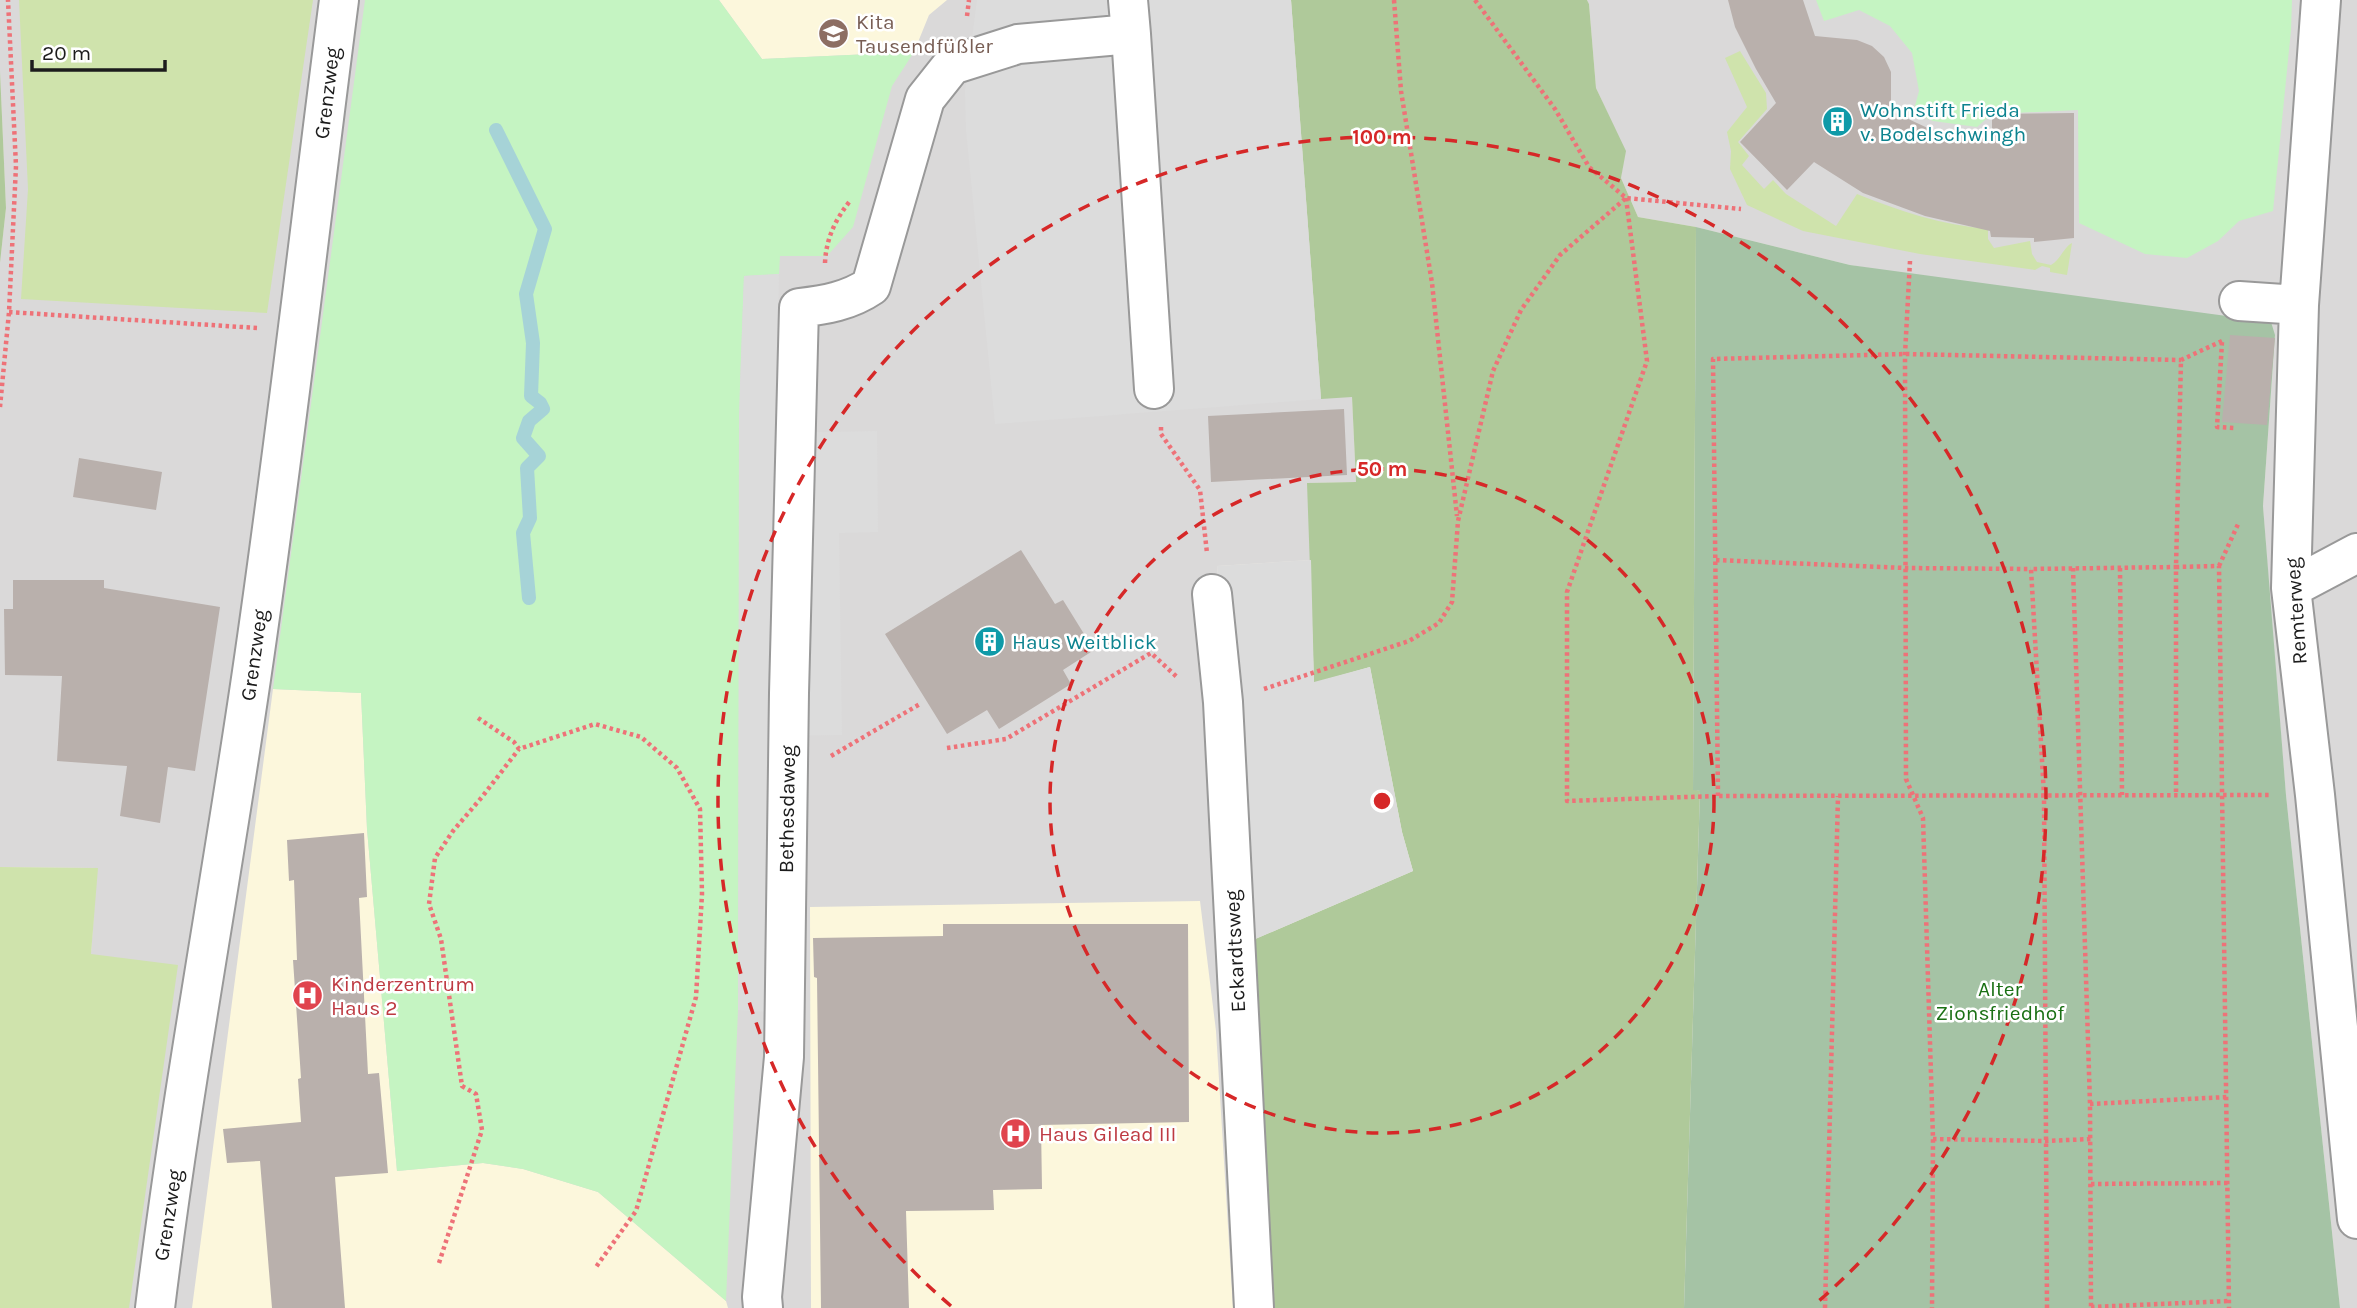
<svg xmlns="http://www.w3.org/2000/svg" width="2357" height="1308" font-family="Karla,sans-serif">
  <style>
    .residential { fill: #dad9d9 }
    .education { fill: #fcf7dc }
    .grass { fill: #cfe3ac }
    .forest { fill: #afc99a }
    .cemetery { fill: #a5c3a5 }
    .park { fill: #c5f4c2 }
    .parking { fill: #dcdcdc }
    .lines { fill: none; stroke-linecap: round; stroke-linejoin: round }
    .stream { stroke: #a6d3d7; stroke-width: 14 }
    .building { fill: #b9b0ac }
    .minor-casing { stroke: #999; stroke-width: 42 }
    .path { stroke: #ee7278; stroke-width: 4.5; stroke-dasharray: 3.5 3.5; stroke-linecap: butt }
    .minor { stroke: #fff; stroke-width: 38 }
    .ring { fill: none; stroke: #d62828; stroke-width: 3.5; stroke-dasharray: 12 9 }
    .labels { text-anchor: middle; stroke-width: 5; stroke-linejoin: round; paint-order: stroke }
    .education-label { font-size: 21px; fill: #785e54; stroke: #fff; text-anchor: start }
    .street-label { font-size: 21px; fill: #1c1c1c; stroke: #fff }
    .culture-label { font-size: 21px; fill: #0d838f; stroke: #fff; text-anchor: start }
    .health-label { font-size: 21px; fill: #be3a42; stroke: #fff; text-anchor: start }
    .park-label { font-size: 21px; fill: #1a7014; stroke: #fff }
    .centre { fill: #d62828; stroke: #fff; stroke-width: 3.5 }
    .ring-label { font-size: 21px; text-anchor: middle; font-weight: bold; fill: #d62828; stroke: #fff; stroke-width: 5; stroke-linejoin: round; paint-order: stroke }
  </style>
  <rect width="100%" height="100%" fill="#ece8e2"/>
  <path class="residential" d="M0 0H1291L1321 398 1352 396 1356 482 1308 483 1311 560 1217 566 1246 943 1266 1308H127L91 954 97 868 0 867V263L6 208 0 71Z
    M1587 0H2357V1308H2340L2286 795 2272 628 2263 506 2275 335 1850 265 1696 227 1638 217 1621 178 1625 151 1596 88 1589 4Z"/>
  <path class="education" d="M719 0H947L929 15 914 52 762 59Z
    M273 689 361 693 367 829 397 1171 483 1163 523 1169 598 1192 726 1301 728 1308H192Z
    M1200 901 1216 1031 1233 1308H811L810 907Z"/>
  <path class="grass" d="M19 0H313L267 313 21 299 28 189Z
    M1740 51 1766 93 1767 109 1738 142 1749 156 1742 165 1764 189 1773 180 1786 194 1836 226 1857 194C1899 211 1942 225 1988 229V239L1994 248 2030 241 2032 254 2037 262 2051 265C2061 259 2064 247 2072 243L2067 275 2050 272V268L2042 266 2035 270 1920 254 1803 231 1747 205 1730 169 1731 151 1727 132 1747 107 1725 58Z
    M0 867 98 868 91 954 178 965 129 1308H0Z"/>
  <path class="forest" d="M1291 0H1587L1589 4 1596 88 1626 151 1621 178 1638 217 1696 227 1693 789 1700 791 1684 1308H1266L1246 943 1413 871 1402 832 1370 667 1314 683 1307 483 1356 482 1352 397 1321 399Z
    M0 71 6 208 0 263Z"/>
  <path class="cemetery" d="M1696 227 1850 265 2271 322 2275 335 2263 506 2286 795 2340 1308H1684L1700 791 1693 790Z"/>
  <path class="park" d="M365 0H719L762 59 914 52 892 86 853 227 827 256H780L779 274 744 276 740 386 738 1010 726 1301 598 1192 523 1169 483 1163 397 1171 367 829 361 693 273 689Z
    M1816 0H2292L2291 30 2273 211 2239 221 2218 241 2187 258 2145 254 2079 223 2078 110 1992 114 1977 127 1933 121 1913 113 1919 91 1912 53 1890 26 1859 10 1824 21Z"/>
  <path class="parking" d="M977 0H1291L1321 399 995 424 966 130 965 91Z
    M779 274 776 433 877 431 878 532 839 533 842 735 769 736V1012L738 1010 739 413 744 276Z
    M1311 560 1314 682 1370 667 1402 832 1413 871 1246 943 1217 566Z"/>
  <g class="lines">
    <path class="stream" d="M496 130 545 229 526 294 533 343 531 396 540 403 543 409 529 421 523 438 539 456 527 468 530 518 523 533 529 598"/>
  </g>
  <path class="building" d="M1728 0H1803L1815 36 1857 40 1872 46 1884 57 1891 72V111L1932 130 1992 139V114L2074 113V238L2034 242V238L1991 237 1990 231 1925 216 1863 193 1814 162 1787 190 1740 142 1776 103 1756 69 1735 27Z
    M2230 335 2275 338 2267 425 2222 422Z
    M1344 409 1347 475 1211 482 1208 416Z
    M79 458 162 472 156 510 73 497Z
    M1021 550 1055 604 1063 600 1094 650 1063 670 1071 684 999 729 987 710 947 734 885 634Z
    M13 580H104V588L220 607 195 771 168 767 160 823 120 816 127 766 57 761 62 676 5 675 4 609H13Z
    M364 833 367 897 359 898 368 1074 379 1073 388 1173 335 1177 345 1308H272L260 1161 227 1163 223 1129 301 1122 298 1079 301 1078 293 960H297L294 880 289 881 287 840Z
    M943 924H1188L1189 1122 1041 1125 1042 1189 993 1190 994 1210 906 1211 909 1308H821L817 978 814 977 813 938 943 936Z"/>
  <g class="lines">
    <defs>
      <path id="minor" d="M2321 0 2299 305 2291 588 2315 795 2357 1219
        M1131 34 1154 389
        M2239 301 2299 305
        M2291 588 2357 553
        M1212 594 1223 702 1254 1308
        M155 1308C181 1095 221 884 252 672 285 448 310 224 339 0
        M763 1308 762 1297 784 1057 789 693 799 308C825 305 849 301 871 286L925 99 952 65 1018 44 1131 34 1128 0"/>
    </defs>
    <use href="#minor" class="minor-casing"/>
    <path class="path" d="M1394 0 1401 91 1432 283 1457 516
      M1475 0 1555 109 1589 167 1626 198 1741 209
      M967 16 969 0
      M1626 198 1647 361 1567 592V801L1718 796 2272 795
      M1910 261 1905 354 1906 779 1923 818 1933 1139 1932 1308
      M825 263C826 239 835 220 850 201
      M9 312 257 328
      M2222 341 2181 360 2176 567 2219 566 2229 1308
      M2222 342 2217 427 2234 428
      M0 407 9 312 16 166 8 0
      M1161 427V434L1200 490 1207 553
      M1716 560 1905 568 2031 569
      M2219 566 2239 522
      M2073 568 2090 1104 2091 1308
      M2120 568 2122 795
      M1264 689 1409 641 1439 623 1452 602 1458 521 1493 371 1521 310 1560 255 1626 198
      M478 718 514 742 519 749 595 724 641 737 677 768 700 809 702 894 696 997 636 1211 596 1267
      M947 748 1006 739 1151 653 1178 678
      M831 756 920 704
      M1718 796 1713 359 1905 354 2181 360
      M2090 1104 2227 1097
      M1933 1139 2045 1141 2091 1139
      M2091 1184 2228 1183
      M439 1263 482 1130 476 1094 462 1086 441 939 429 904 435 858 453 831 482 797 519 749
      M2091 1307 2229 1301
      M1825 1308 1838 796
      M2047 1308 2044 795 2031 569 2176 567V795"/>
    <use href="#minor" class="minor"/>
  </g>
  <g class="ring">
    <circle cx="1382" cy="801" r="332"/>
    <path d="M951 1306A664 664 0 1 1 1813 1306"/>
  </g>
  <defs>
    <symbol id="school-disc" viewBox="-11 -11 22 22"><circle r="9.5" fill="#8d6e63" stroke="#fff"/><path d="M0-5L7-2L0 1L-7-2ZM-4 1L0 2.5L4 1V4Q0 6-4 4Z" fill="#fff"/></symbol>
    <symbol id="building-disc" viewBox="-11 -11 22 22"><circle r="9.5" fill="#0f9aa8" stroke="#fff"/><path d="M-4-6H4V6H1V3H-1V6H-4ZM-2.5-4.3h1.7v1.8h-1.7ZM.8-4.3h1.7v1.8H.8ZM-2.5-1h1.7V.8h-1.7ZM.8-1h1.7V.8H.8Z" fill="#fff"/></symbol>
    <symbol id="hospital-disc" viewBox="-11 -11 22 22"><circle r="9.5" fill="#e0444e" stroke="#fff"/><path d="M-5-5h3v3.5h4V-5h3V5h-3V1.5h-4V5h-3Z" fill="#fff"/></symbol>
  </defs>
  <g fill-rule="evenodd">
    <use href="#school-disc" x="816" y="16" width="35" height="35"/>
    <use href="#building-disc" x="1820" y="104" width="35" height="35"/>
    <use href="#building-disc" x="972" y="624" width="35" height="35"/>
    <use href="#hospital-disc" x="290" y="978" width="35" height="35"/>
    <use href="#hospital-disc" x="998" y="1116" width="35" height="35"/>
  </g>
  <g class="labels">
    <g class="education-label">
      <text x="856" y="29">Kita<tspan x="856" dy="24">Tausendfüßler</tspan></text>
    </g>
    <g class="street-label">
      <text transform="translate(327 93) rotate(-83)" y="7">Grenzweg</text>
      <text transform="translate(2296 611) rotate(-94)" y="7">Remterweg</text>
      <text transform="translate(254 655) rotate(-82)" y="7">Grenzweg</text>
      <text transform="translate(787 809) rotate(-89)" y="7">Bethesdaweg</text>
      <text transform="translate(1235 951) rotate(-93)" y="7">Eckardtsweg</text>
      <text transform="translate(168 1215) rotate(-81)" y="7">Grenzweg</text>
    </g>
    <g class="culture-label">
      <text x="1860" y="117">Wohnstift Frieda<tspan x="1860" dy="24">v. Bodelschwingh</tspan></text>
      <text x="1012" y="649">Haus Weitblick</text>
    </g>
    <g class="health-label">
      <text x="331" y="991">Kinderzentrum<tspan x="331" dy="24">Haus 2</tspan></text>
      <text x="1039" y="1141">Haus Gilead III</text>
    </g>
    <g class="park-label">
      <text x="2000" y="996">Alter<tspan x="2000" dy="24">Zionsfriedhof</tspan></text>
    </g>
  </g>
  <circle cx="1382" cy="801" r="10" class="centre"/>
  <g class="ring-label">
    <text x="1382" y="144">100 m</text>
    <text x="1382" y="476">50 m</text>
  </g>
  <path d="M32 60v10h133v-10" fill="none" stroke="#1c1c1c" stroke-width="3.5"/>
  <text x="42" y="60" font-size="21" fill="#1c1c1c" stroke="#ffffff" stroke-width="5" paint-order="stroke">20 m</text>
</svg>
